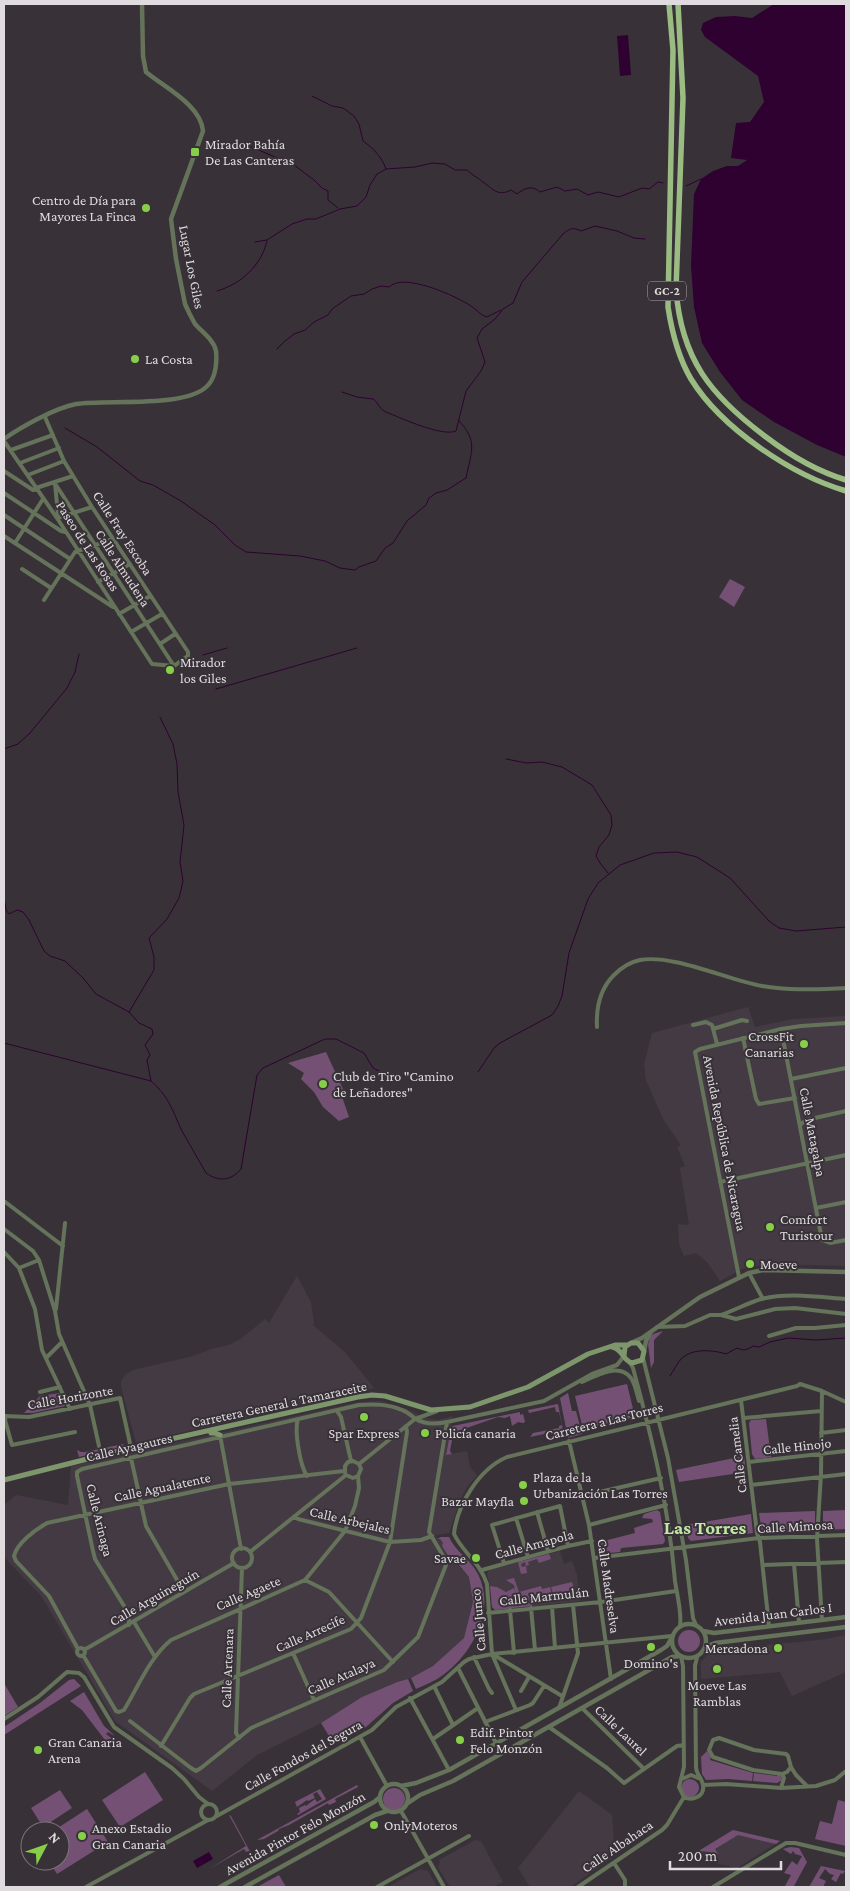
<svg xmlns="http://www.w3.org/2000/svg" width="850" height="1891" font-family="'Crimson Pro',serif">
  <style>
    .built { fill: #443a44 }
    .green { fill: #745174 }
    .water { fill: #2e0130 }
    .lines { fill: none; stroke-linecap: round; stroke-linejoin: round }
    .stream { stroke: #2e0130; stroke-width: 1 }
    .minor { stroke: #647359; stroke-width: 4 }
    .tertiary { stroke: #647359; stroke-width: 4.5 }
    .secondary { stroke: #7d966c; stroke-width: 5 }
    .trunk { stroke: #9abc82; stroke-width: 5.5 }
    .poi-dot { fill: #88cf49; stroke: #383238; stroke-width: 2 }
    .labels { text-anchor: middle; stroke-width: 4; stroke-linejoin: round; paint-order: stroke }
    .shield { fill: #383238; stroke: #ada8ac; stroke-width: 1 }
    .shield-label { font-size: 12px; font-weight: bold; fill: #dfdbde }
    .poi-label { font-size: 14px; fill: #dfdbde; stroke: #383238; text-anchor: start }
    .street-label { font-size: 14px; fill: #dfdbde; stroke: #383238 }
    .district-label { font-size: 19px; font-weight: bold; fill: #c1e9a5; stroke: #383238 }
  </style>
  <rect width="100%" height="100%" fill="#383238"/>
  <path class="built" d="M748 1007 755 1027 793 1019 846 1016V1266L767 1264 742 1269 720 1281 707 1262 696 1253 684 1256 679 1244 678 1224 689 1225 680 1168 685 1166 677 1147 681 1145 663 1119 646 1080 644 1064 652 1033Z
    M297 1276 311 1302 314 1323 313 1325 345 1352 374 1388 136 1443 121 1386V1381L126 1374 133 1370 193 1356 211 1349 229 1345 242 1338 265 1319 269 1323Z
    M381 1401 407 1409 426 1418 438 1420 453 1416 446 1455 467 1451 470 1467 477 1475 467 1487 459 1503 449 1533 435 1535 438 1540 440 1539 453 1559 469 1577 473 1602 464 1638 433 1666 411 1678 396 1682 362 1697 321 1723 257 1755 212 1791 115 1721 42 1597 4 1557V1505L16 1495 68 1505 71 1466 359 1402Z
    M560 1551 564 1564 572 1561 577 1575 580 1601 495 1610 492 1607 490 1586 487 1574 489 1570Z
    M846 1635V1672L792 1696 780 1672 701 1679V1662L711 1650 821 1640Z
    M579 1791 612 1815 615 1856 570 1887H530L518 1868Z
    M733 1830 780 1841 737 1868 698 1859 695 1861 692 1855Z
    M475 1840 481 1841 503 1882 493 1887H450L438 1867 440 1862 439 1860Z
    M420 1869 428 1871 437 1887H388Z"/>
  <path class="green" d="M730 579 745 587 734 607 719 597Z
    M326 1052 343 1089 340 1091 349 1117 339 1121 323 1107 314 1092 301 1079 304 1073 288 1063Z
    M663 1331 654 1340V1362L651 1368 648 1344 650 1338 653 1334Z
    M627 1384 635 1417 583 1429 575 1396Z
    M60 1393 65 1406 33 1413H24L40 1396Z
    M568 1393 572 1411H576L582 1434 568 1438 560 1398Z
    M558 1404 563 1430 530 1437 533 1433 559 1428V1426L562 1425 559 1412H556L555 1407 529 1413 528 1410Z
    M520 1412V1415L523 1414 525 1422 523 1423 518 1422 512 1426 510 1416 505 1418 498 1417 455 1432 453 1435 450 1451 452 1454 446 1455 451 1428 453 1426Z
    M766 1419 771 1457 755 1459 752 1454 749 1423 751 1420Z
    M123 1444 124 1446 79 1457 77 1450 81 1452H85Z
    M744 1456 746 1472 679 1482 676 1470Z
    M657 1510 660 1512 665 1541 663 1544 621 1548 620 1552 599 1554V1552L602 1551 600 1542 635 1533 634 1528 653 1522 652 1519 642 1518 644 1514Z
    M846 1510V1529L825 1530 823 1528V1511Z
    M815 1511V1529L812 1531 762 1532 759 1513Z
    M751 1514 753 1533 691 1541 688 1538 686 1525Z
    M441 1537H449C455 1551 471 1560 478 1574 496 1610 473 1653 443 1675 435 1681 425 1685 416 1689L411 1678 433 1666 464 1638 473 1602 469 1577 454 1559 451 1560 442 1546 443 1543 440 1539H437Z
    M549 1554 551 1559 539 1563 537 1559 528 1562 529 1565 526 1566 525 1562 521 1564 522 1567 526 1566 527 1573 521 1574 518 1562Z
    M514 1578 519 1592 541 1586 542 1589 550 1587 553 1598 532 1603 529 1592 532 1606 495 1610 492 1607 490 1586 497 1587 506 1592 514 1588 516 1594 514 1585 506 1580Z
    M572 1582 575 1593 554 1597 551 1587Z
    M678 1641a11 11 0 1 1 22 0a11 11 0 1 1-22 0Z
    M74 1679 81 1686 4 1735V1727L40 1703 69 1680Z
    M408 1679 413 1691 393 1703 366 1727 334 1744 321 1723 362 1697 397 1682Z
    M4 1683 18 1707 4 1716Z
    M84 1692 104 1726 115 1736 108 1732 106 1734 114 1740 112 1741 105 1740 82 1710 70 1701Z
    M707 1751 711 1757 710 1760 753 1773 752 1781 728 1779 706 1780 702 1774 701 1757Z
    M145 1772 163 1800 120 1827 102 1800Z
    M754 1773 777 1776 778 1774 781 1776 782 1780 777 1783 753 1781Z
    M681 1788a9 9 0 1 1 18 0a9 9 0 1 1-18 0Z
    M357 1785 358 1787 335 1799 336 1802 329 1805 328 1803 289 1825 279 1829 278 1831 264 1839 257 1840Z
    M383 1799a11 11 0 1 1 22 0a11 11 0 1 1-22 0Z
    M320 1789 326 1799 298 1815 297 1814 300 1812 299 1808 305 1805 306 1806 315 1799 317 1802 322 1799 317 1792 313 1794 315 1798 308 1801 307 1800 297 1807 295 1802Z
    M60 1790 72 1808 43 1827 31 1808Z
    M838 1800 846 1802V1846L815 1839 820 1821 832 1824Z
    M87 1809 108 1842 57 1874 49 1861H60V1831H53Z
    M229 1815 231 1816 255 1861 249 1851 246 1852 244 1849 209 1869 246 1846Z
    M733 1830 780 1841 776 1844 738 1835 715 1849 718 1854 703 1851 694 1856 695 1861 692 1855Z
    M790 1847 799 1848 807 1862 794 1886 795 1887 785 1886 791 1875 784 1873 792 1861 797 1865 802 1856 795 1854 793 1851 791 1854 783 1849Z
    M821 1866 845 1871 843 1874 841 1873 836 1882 831 1879 834 1875 830 1874 825 1869 819 1878 826 1881 823 1887H809Z
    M279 1875 286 1887H257Z"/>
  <path class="water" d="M774 4H846V457L817 445 774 422 742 400 720 372 702 343 694 307 691 266 694 194 701 179 713 171 727 166H738L747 160 731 158 736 123 750 122 764 102 758 76 705 37 701 30 703 23 716 17 735 16 752 18Z
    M628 35 631 75 620 76 617 36Z
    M209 1852 213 1859 197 1868 193 1861Z"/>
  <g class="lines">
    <path class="stream" d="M312 96 332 106 343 108 354 116 359 124 363 141C373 148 382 157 386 169
      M249 146 294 165 314 180 322 188 328 191V200L338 208
      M686 186 701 179
      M255 242 267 240 292 224 307 219H316L340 209 357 206 366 197 370 185 377 174 386 169 415 167 432 163 445 164 455 170H467C472 175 477 177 483 182 493 189 498 197 511 190L517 194C524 188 533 185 540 192L557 187 565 191 577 189 588 195 598 192 619 197 642 188 649 189 658 182 663 183
      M217 291C241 284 261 266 267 241
      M277 349 285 341 294 334 305 330 314 322 328 315 332 309 351 296 364 294 372 289 381 286 389 287C404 272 456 296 471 306 477 310 480 315 487 317L501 310
      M342 392 357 397 373 399C378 402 380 410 386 412 401 418 442 437 456 431L466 391 481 371 485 362 477 338 482 329 495 319 503 309 513 303 522 282 563 234C570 228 573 227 581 231L595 226 617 231 634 238 645 239
      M65 428 97 447 140 481 153 485 181 501 215 525 235 545 246 552 300 556 325 561 340 568 355 570 359 567 376 561 385 548 393 543 407 521 426 505 429 498 436 493 447 490 466 478C471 452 479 441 458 420
      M203 655 227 648
      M216 689 357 648
      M4 749 18 744 30 733 67 688 75 672 79 654
      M506 759 527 763 542 762 562 767 592 785 611 815 612 825 609 835 599 847 596 856 600 863 608 873
      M4 896 6 910 9 914 17 910 23 912 29 920 44 951 50 956 65 961 83 978 96 994 129 1012 139 1023 152 1029 153 1034 145 1045 150 1055 147 1060 151 1081
      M129 1012 154 970V957L149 938 167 919 179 898 183 881 180 862 184 825 178 792 177 764 173 744 160 717
      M4 1043 151 1081C170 1098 172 1110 182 1131 190 1145 198 1159 206 1173 219 1182 231 1181 241 1169L257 1075 263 1068 325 1039H336L364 1053 373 1068 383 1073
      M478 1072 494 1048 500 1043 552 1015 558 1006 562 996 569 953 588 899 598 883 620 865 654 853 677 852 697 857 730 878 769 921 779 928 796 931 846 927
      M670 1376C674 1370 677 1363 682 1358 693 1348 714 1350 726 1354L737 1348C744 1351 747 1350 753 1346L759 1347 770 1342 788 1338 816 1340 846 1338"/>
    <path class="minor" d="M4 441 57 518 152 664 174 666 188 656V652L92 507 64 461 45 417
      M11 450 53 435
      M20 463 59 448
      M4 471 33 490 37 489
      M28 475 64 461
      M54 482 174 666
      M55 484 58 514 57 518 92 507
      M36 488 73 476
      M4 493 61 531 65 532
      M4 515 70 559
      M4 536 113 607
      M15 543 43 499
      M22 569 51 588
      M98 582 130 564
      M44 600 75 552 113 539
      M119 614 150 596
      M131 632 162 614
      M160 644 175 634
      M693 1025 706 1022 712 1025 717 1044
      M597 1027C596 1008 600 989 614 975 621 968 630 962 640 960 673 954 728 980 762 986 790 991 819 989 846 988
      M713 1029 742 1020 747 1021
      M781 1029 822 1240 830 1243 846 1240
      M743 1038 756 1099 759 1104 795 1098
      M791 1079 846 1068
      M800 1125 806 1120 846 1111
      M720 1182 846 1155
      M4 1201 63 1246
      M816 1208 846 1202
      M4 1229 33 1251 39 1260 55 1311 59 1334 90 1405 99 1446
      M4 1252 19 1268 35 1309 42 1350 70 1409
      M19 1268 39 1260
      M749 1273 763 1299
      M739 1277 695 1052 700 1049 781 1029 801 1026 846 1023
      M56 1309 65 1223
      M721 1315C735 1310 748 1303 761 1299 788 1292 819 1297 846 1299
      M657 1327 685 1326 710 1315H721L736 1319 775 1309 795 1308 846 1314
      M769 1336 796 1328H815L846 1325
      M46 1358 62 1342
      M643 1358 668 1458 686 1560 693 1618 696 1625
      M630 1363 633 1368C652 1438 669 1508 675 1581 677 1595 682 1612 680 1626
      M582 1382C595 1376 619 1362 631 1378 635 1384 637 1394 639 1401
      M822 1391 821 1474 817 1539 822 1620
      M40 1392 60 1387
      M741 1400 757 1533 760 1542 769 1626
      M337 1411 341 1417 351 1461
      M4 1416 29 1417 120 1398 131 1448
      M6 1416 5 1420 12 1445 75 1432
      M744 1418 821 1411
      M298 1419C294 1430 300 1466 307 1476
      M821 1433 846 1430
      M220 1435 241 1549
      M569 1441 589 1525 611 1679
      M131 1458 146 1526 184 1592
      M749 1462 846 1451
      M359 1464 415 1419 437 1411
      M345 1473V1466L348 1462 353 1461 359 1464
      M346 1475 353 1478 358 1476 361 1469 359 1464
      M751 1485 846 1474
      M582 1496 661 1478
      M537 1512 548 1551
      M294 1517 298 1519 390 1542 421 1540 432 1536
      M516 1518 528 1557
      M589 1525 666 1505
      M232 1558a10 10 0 1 1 20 0a10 10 0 1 1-20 0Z
      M250 1552 346 1475
      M595 1558 759 1538 846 1535
      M504 1563 492 1525 560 1506 568 1546
      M794 1564 799 1622
      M763 1565 846 1562
      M482 1570 568 1546 592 1541
      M305 1580 329 1592 393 1662
      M552 1607 555 1648
      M531 1608 535 1650
      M510 1610 514 1653
      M488 1613 601 1602 676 1591
      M134 1622 155 1657
      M129 1625V1614L95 1559 93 1551 77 1476V1472L82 1469 359 1405C375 1404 388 1404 402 1410 408 1412 411 1416 416 1419 425 1425 437 1424 447 1422L544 1401 592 1374 617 1365 624 1356
      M77 1652a4 4 0 1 1 8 0a4 4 0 1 1-8 0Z
      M78 1649 49 1596 16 1561 14 1556C17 1543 35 1530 47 1523L229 1484 344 1471
      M84 1650 234 1563
      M293 1653 314 1700
      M83 1655 116 1711 119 1712 124 1710C138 1687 150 1657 171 1640L305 1580 345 1531 355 1506 359 1488 358 1476
      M494 1655 562 1696
      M681 1656 683 1666 684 1767 679 1787 684 1797C692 1801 705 1797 703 1785 702 1778 696 1774 696 1767L695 1666 697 1657
      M474 1657 489 1689 492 1693
      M458 1668 496 1743
      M434 1686 453 1725
      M521 1691 529 1677
      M410 1698 449 1770
      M559 1708 578 1653 573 1605
      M582 1708 644 1769
      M516 1710 492 1654 487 1584C480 1562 463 1553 454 1534 457 1505 479 1469 507 1457L797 1386 800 1384 822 1391 846 1402
      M4 1719 38 1697 67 1672 79 1673 84 1677 114 1727 172 1768 184 1779 199 1797 208 1804
      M130 1721 191 1768 196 1771 201 1768 251 1728 384 1670 418 1637 446 1565V1561L429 1532 447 1422
      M485 1722 530 1705 533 1703 544 1686
      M549 1727 607 1768 624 1783 677 1746 684 1745
      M360 1737 387 1786
      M239 1738 236 1733 242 1568
      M433 1739 478 1708
      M161 1746 190 1698 194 1694 351 1629 361 1618 390 1542 407 1432 406 1426
      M791 1767 796 1775 807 1786
      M682 1779 691 1775 698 1778
      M703 1785 726 1784 781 1788 816 1786 835 1780 846 1771
      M781 1788 784 1778 782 1774 753 1770 713 1757 709 1750 713 1740 719 1738 754 1750 786 1754 788 1756 791 1767 787 1772 782 1774
      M201 1812a8 8 0 1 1 16 0a8 8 0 1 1-16 0Z
      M401 1811 444 1887
      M215 1817 372 1730 396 1707 442 1682 464 1662 469 1659 492 1654 672 1636
      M614 1863 625 1880V1887
      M86 1887 208 1820
      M377 1887 469 1836
      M578 1887 662 1830 667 1825 684 1797
      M713 1887 786 1843H795L846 1855"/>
    <path class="tertiary" d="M4 439C21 427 55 408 76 404 107 399 190 409 209 384 216 376 217 361 216 351 214 340 202 332 195 324 191 317 188 311 185 304L176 259 171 219 203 131C201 105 164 87 146 72L143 56 142 4
      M633 1342 642 1338 700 1297 749 1273 763 1270 846 1272
      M644 1351 646 1341 650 1334
      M672 1641a17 17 0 1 1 34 0a17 17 0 1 1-34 0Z
      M703 1631 714 1633 846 1617
      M705 1647 715 1643 846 1627
      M380 1798a14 14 0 1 1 28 0a14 14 0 1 1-28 0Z
      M401 1786 416 1783 449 1770 661 1650 667 1646 671 1639
      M408 1803 420 1795 453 1781 672 1657 680 1656
      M220 1887 374 1802 380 1797
      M245 1887 375 1815 387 1811"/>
    <path class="secondary" d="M612 1347C623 1349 622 1360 632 1363L642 1360 644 1351 638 1343H631L625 1347 624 1356
      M211 1433H215L220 1435
      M4 1480 131 1448 358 1397 372 1395 385 1396 431 1410 470 1407 528 1387 588 1354 615 1345H627"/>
    <path class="trunk" d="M669 4 673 50 668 307C672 333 678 357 691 379 722 429 792 475 846 491
      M678 4 683 98 676 289C681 359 711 396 766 437 791 456 816 471 846 480"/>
  </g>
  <g class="poi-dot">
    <rect x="190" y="147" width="10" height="10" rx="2.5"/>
    <circle cx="146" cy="208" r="5"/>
    <circle cx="135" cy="359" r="5"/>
    <circle cx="170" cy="670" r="5"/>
    <circle cx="804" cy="1044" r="5"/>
    <circle cx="323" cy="1084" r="5"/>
    <circle cx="770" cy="1227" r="5"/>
    <circle cx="750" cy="1264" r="5"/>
    <circle cx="364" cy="1417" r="5"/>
    <circle cx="425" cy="1433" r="5"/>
    <circle cx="523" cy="1485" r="5"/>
    <circle cx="524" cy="1501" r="5"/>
    <circle cx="476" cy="1558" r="5"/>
    <circle cx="651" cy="1647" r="5"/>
    <circle cx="778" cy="1648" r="5"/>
    <circle cx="717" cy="1669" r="5"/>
    <circle cx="460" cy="1740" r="5"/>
    <circle cx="38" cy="1750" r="5"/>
    <circle cx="374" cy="1825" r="5"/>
    <circle cx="82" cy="1836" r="5"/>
  </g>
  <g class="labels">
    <rect class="shield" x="648" y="281.5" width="38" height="19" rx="4"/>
    <g class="shield-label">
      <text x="667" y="295">GC-2</text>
    </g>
    <g class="poi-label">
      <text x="205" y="149">Mirador Bahía<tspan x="205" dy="16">De Las Canteras</tspan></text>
      <text x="136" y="205" text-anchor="end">Centro de Día para<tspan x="136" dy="16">Mayores La Finca</tspan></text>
      <text x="145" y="364">La Costa</text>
      <text x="180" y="667">Mirador<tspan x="180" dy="16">los Giles</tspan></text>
      <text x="794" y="1041" text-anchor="end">CrossFit<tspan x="794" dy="16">Canarias</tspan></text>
      <text x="333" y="1081">Club de Tiro "Camino<tspan x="333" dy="16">de Leñadores"</tspan></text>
      <text x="780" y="1224">Comfort<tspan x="780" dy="16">Turistour</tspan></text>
      <text x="760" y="1269">Moeve</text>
      <text x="364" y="1438" text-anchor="middle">Spar Express</text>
      <text x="435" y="1438">Policía canaria</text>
      <text x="533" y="1482">Plaza de la<tspan x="533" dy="16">Urbanización Las Torres</tspan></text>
      <text x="514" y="1506" text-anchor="end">Bazar Mayfla</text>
      <text x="466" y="1563" text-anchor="end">Savae</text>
      <text x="768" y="1653" text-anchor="end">Mercadona</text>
      <text x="651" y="1668" text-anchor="middle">Domino's</text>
      <text x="717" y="1690" text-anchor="middle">Moeve Las<tspan x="717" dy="16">Ramblas</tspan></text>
      <text x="470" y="1737">Edif. Pintor<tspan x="470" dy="16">Felo Monzón</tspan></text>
      <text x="48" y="1747">Gran Canaria<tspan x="48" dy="16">Arena</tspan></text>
      <text x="384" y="1830">OnlyMoteros</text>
      <text x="92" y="1833">Anexo Estadio<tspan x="92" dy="16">Gran Canaria</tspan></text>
    </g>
    <g class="street-label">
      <text transform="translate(192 267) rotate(79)" y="5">Lugar Los Giles</text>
      <text transform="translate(123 533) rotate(57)" y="5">Calle Fray Escoba</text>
      <text transform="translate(88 546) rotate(57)" y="5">Paseo de Las Rosas</text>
      <text transform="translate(123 568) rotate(57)" y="5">Calle Almudena</text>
      <text transform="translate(813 1132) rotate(79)" y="5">Calle Matagalpa</text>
      <text transform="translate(725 1143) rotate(79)" y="5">Avenida República de Nicaragua</text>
      <text transform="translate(70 1397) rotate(-10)" y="5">Calle Horizonte</text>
      <text transform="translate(279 1404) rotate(-12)" y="5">Carretera General a Tamaraceite</text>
      <text transform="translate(604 1421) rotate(-14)" y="5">Carretera a Las Torres</text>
      <text transform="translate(797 1446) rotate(-6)" y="5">Calle Hinojo</text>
      <text transform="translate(129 1447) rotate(-13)" y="5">Calle Ayagaures</text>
      <text transform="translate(737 1455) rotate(-97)" y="5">Calle Camelia</text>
      <text transform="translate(162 1487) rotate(-12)" y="5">Calle Agualatente</text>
      <text transform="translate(100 1520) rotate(76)" y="5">Calle Arinaga</text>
      <text transform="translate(350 1520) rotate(13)" y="5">Calle Arbejales</text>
      <text transform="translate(795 1526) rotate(-3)" y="5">Calle Mimosa</text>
      <text transform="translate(534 1544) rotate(-15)" y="5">Calle Amapola</text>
      <text transform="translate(609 1586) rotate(82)" y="5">Calle Madreselva</text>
      <text transform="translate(248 1593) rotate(-23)" y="5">Calle Agaete</text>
      <text transform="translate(544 1596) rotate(-6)" y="5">Calle Marmulán</text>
      <text transform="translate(154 1597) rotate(-30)" y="5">Calle Arguineguín</text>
      <text transform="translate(773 1614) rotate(-7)" y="5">Avenida Juan Carlos I</text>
      <text transform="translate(478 1620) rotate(-95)" y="5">Calle Junco</text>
      <text transform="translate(310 1633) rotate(-24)" y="5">Calle Arrecife</text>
      <text transform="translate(227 1668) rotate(-88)" y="5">Calle Artenara</text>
      <text transform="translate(341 1676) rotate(-24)" y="5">Calle Atalaya</text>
      <text transform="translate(621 1730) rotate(44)" y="5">Calle Laurel</text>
      <text transform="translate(303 1755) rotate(-29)" y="5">Calle Fondos del Segura</text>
      <text transform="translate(295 1833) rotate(-29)" y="5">Avenida Pintor Felo Monzón</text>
      <text transform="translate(617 1846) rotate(-34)" y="5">Calle Albahaca</text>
    </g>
    <g class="district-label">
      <text x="705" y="1534">Las Torres</text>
    </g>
  </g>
  <rect width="850" height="1891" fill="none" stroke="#dfdbde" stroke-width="10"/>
  <g transform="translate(45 1846) rotate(49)"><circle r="24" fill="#383238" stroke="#7b767a"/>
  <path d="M0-4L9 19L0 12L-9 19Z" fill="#88cf49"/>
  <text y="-8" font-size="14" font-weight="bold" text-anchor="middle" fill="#dfdbde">N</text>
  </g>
  <path d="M670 1861v8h111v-8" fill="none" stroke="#dfdbde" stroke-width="2.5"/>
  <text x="678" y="1861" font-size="15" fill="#dfdbde" stroke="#383238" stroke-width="4" paint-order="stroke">200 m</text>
</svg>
